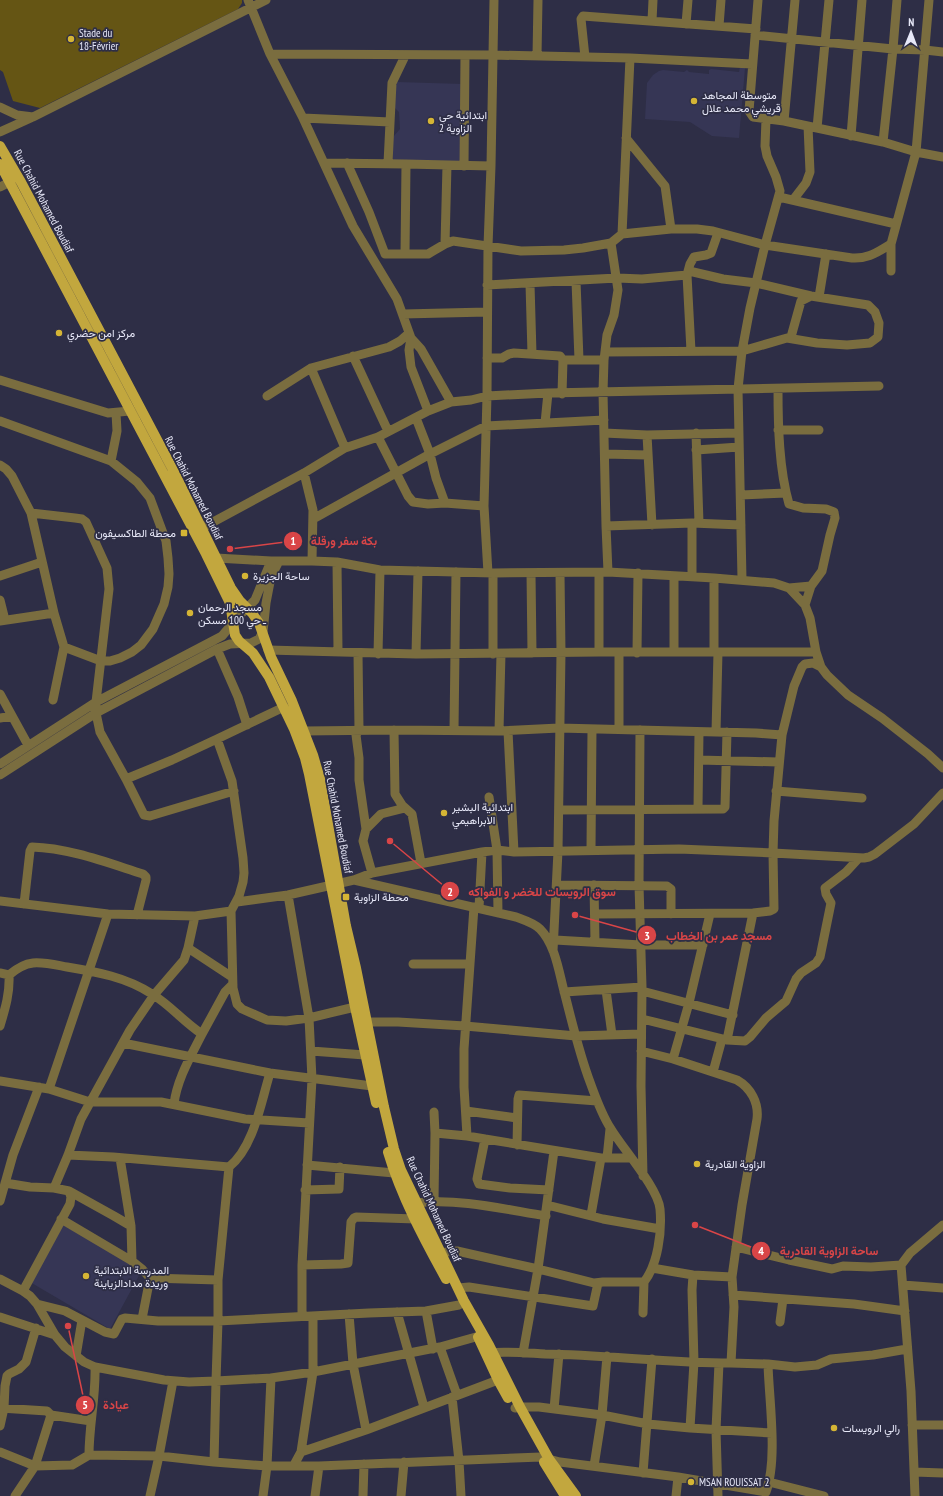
<svg xmlns="http://www.w3.org/2000/svg" width="943" height="1496" font-family="'PT Sans Narrow',Vazirmatn,sans-serif">
  <style>
    .built { fill: #363655 }
    .green { fill: #655514 }
    .lines { fill: none; stroke-linecap: round; stroke-linejoin: round }
    .minor { stroke: #7a6d3f; stroke-width: 9 }
    .major { stroke: #c2a73e; stroke-width: 10 }
    .poi-dot { fill: #d5b535; stroke: #2e2e46; stroke-width: 1.5 }
    .labels { text-anchor: middle; stroke-width: 3.5; stroke-linejoin: round; paint-order: stroke }
    .poi-label { font-size: 11px; fill: #e7e8f8; stroke: #2e2e46; text-anchor: start }
    .street-label { font-size: 11px; fill: #e7e8f8; stroke: #2e2e46 }
    .leader { fill: none; stroke: #d94547; stroke-width: 1.5 }
    .callout-dot { fill: #d94547; stroke: #2e2e46; stroke-width: 1.5 }
    .mark-label { font-size: 12px; text-anchor: middle; font-weight: bold; fill: #fff }
    .callout-label { font-size: 12px; text-anchor: middle; font-weight: bold; fill: #d94547; stroke: #2e2e46; stroke-width: 3.5; stroke-linejoin: round; paint-order: stroke }
  </style>
  <rect width="100%" height="100%" fill="#2e2e46"/>
  <path class="built" d="M740 67 745 68 739 138 712 136 690 122 645 119 647 83 653 75 659 71 663 70 684 72 687 70 689 72 709 74V70L711 69 739 72Z
    M397 82 463 84 461 161H393V137L400 129 399 112 394 107 395 87Z
    M63 1225 142 1270 110 1329 30 1282Z"/>
  <path class="green" d="M0 0H242V3L238 9 40 108 13 101 3 72 0 70Z"/>
  <g class="lines">
    <path class="minor" d="M248 0 270 54 303 118 353 226 397 299 411 338 409 350 411 367 428 411
      M758 0 749 111 753 117 784 121 883 142 916 152 891 244V271
      M929 0 916 152 943 157
      M652 21 653 0
      M686 24 688 0
      M719 26 721 0
      M755 35 893 49 925 50 943 52
      M270 54 492 55 630 58 752 64
      M537 56 538 0
      M585 57 581 19 583 16 756 29
      M0 107 17 115 33 117
      M303 118 390 122
      M784 121 795 0
      M817 128 829 0
      M0 132 33 117 266 0
      M851 136 862 0
      M626 138 665 186 671 229
      M883 142 893 49 897 0
      M324 163 406 164 491 166
      M347 163 369 212 385 254
      M388 163 392 83 405 56
      M464 166 465 55
      M0 187 10 182
      M779 197 896 224
      M793 200 806 183 810 172 808 126
      M622 234 630 58
      M445 244 447 165
      M385 254H428L445 244 453 241 521 251 564 250 583 248 611 243 622 234 671 229H697L713 231 765 245 852 258C869 259 877 252 891 244
      M405 254 406 164
      M576 281 579 360
      M530 284 532 354
      M487 285 617 278 642 279 687 275
      M819 297 826 254
      M403 314 487 312
      M791 337 801 301 811 296
      M411 338 421 349 451 402
      M691 351 687 275 690 264 694 257 706 255 711 253 718 233
      M605 352 742 351 787 338 817 343 847 345 870 343 878 337 879 323 875 312 868 305 811 296 756 283 723 279 689 271
      M353 356 388 431
      M487 358H502L509 354 514 353 560 356 563 360 562 394
      M563 360H604
      M311 368 345 448
      M0 380 108 413 130 411
      M778 389C778 426 779 469 789 504L803 508 826 509 834 512 835 518 830 535 822 571 811 586 805 605
      M267 396 311 368 389 347 400 341 409 333
      M416 418 430 454 436 478 445 503
      M0 421 111 461 137 482 150 498 166 541 168 558 169 574 168 587 164 604 153 629 141 645 132 652 120 658 110 661H101L64 647 54 613 31 513 12 476 6 469 0 465
      M545 423 548 393
      M778 430H819
      M604 433 647 435 739 433
      M696 433 699 523
      M647 435 652 525
      M378 437 408 496 413 502 428 504 445 503 484 506
      M696 450 739 447
      M605 454 647 455
      M111 461 117 431 116 413
      M304 473 313 510 312 561
      M741 495 786 493
      M31 513 75 518 82 519 86 522 107 568 109 589 96 702V713L100 732 126 779 144 815 150 816 234 791
      M313 519 430 454 486 426 604 420
      M606 526 692 523 741 525
      M202 528 304 473 345 448 378 437 428 411 451 402 471 400 487 396 548 393 879 386
      M216 558 271 561H312L337 562 380 570 493 573 608 572 714 578 774 583 789 588 805 605 810 618 816 652 821 667 827 675 848 695 882 718 928 754 943 768
      M337 562 338 651
      M608 572 606 526 603 392 604 360 607 335 614 315 618 290 611 243
      M488 573 484 506 487 396 488 246 491 166 494 0
      M531 573 532 653
      M0 576 42 562
      M692 576V523
      M714 578V652
      M742 579 738 389 742 351 750 308 765 245 780 191 776 177 767 156 765 146 766 119
      M789 588 811 586
      M0 600 5 620
      M0 621 54 613
      M217 649 238 697 247 725
      M268 650 416 654 599 652H816
      M599 652V573
      M674 652V576
      M358 653 359 730 356 735 359 758V780L366 829 363 841 372 873
      M637 653 638 573
      M378 654 380 570
      M416 654 418 571
      M493 654V573
      M0 694 28 745
      M53 700 64 647
      M0 718 12 716
      M619 729V652
      M394 730 395 794 402 805 412 814 421 863
      M454 730 456 572
      M640 730 639 885 642 987 641 1086 643 1176
      M304 731 394 730 499 731 559 728 756 733 782 735
      M499 731 501 654
      M508 731 514 852
      M716 732 718 652
      M699 760 778 762
      M0 764 96 702 222 636 238 617 255 600 271 561
      M0 775 96 713 217 649 230 644 251 643 259 639 263 632 266 603 271 577 279 561
      M126 779 172 760 217 739
      M776 791 862 798
      M489 797 497 850 498 913
      M698 809 699 732
      M559 810 723 809 725 807 727 732
      M366 829 381 814 405 808
      M591 850 592 729
      M354 880 516 917C524 920 534 923 540 929 555 944 559 972 564 991 572 1022 579 1053 590 1082 595 1096 603 1117 611 1129 623 1149 658 1188 660 1209 662 1232 658 1264 644 1282H603L594 1283 538 1269 457 1251 446 1252 441 1255
      M557 885 667 886 671 889V914
      M594 885 595 942
      M288 895 309 1018 312 1079 302 1265V1316
      M0 901 108 914 195 916
      M237 902 288 895 354 880 372 873 482 852 497 850 514 852 679 849 773 853 864 858 869 857 875 854 914 824 943 793
      M24 904 30 851 32 847C69 848 108 863 143 874L146 877V880L137 915
      M479 908 482 852
      M231 911 233 988 237 1004 242 1009 267 1020 286 1021 309 1018 355 1007
      M595 914 753 913 770 911 774 909 773 853 774 821 782 735 794 686 802 667 805 664 813 663 821 667
      M555 940 641 945H703
      M188 948 232 977
      M553 951 558 851 561 653 560 573
      M413 964H469
      M0 973 9 975C10 993 5 1009 0 1026
      M9 975C16 969 24 964 33 963 44 962 56 965 67 967 97 972 126 977 152 994 170 1005 184 1022 202 1034 191 1056 177 1079 174 1104
      M606 990 612 1035
      M642 991 733 1015
      M564 992 642 987
      M642 1019 727 1040 745 1041 750 1037 766 1018 786 1001 796 979 801 973 816 963 820 957 831 903 826 894 825 888 846 872 858 859
      M367 1022H398L465 1026 576 1036 641 1034
      M202 1034 225 992 233 984
      M727 1040 753 913
      M123 1043 270 1073 372 1086
      M311 1051 365 1055
      M641 1051 673 1059 737 1080C751 1088 759 1103 757 1119L742 1205 732 1277
      M673 1059 689 1003 710 914
      M713 1072 722 1039
      M0 1081 49 1089 90 1102H161L245 1119 309 1123
      M49 1089 108 914
      M466 1111 517 1118
      M435 1133 467 1136 601 1158H631
      M467 1136 464 1087V1049L474 907
      M485 1139 477 1179 479 1184 510 1188 549 1190
      M517 1145 518 1099 519 1095 597 1101
      M68 1155 113 1157 229 1167
      M120 1158 131 1226 132 1261
      M607 1158 610 1129
      M307 1165 394 1173
      M5 1183 30 1187 54 1188
      M305 1190 339 1189 340 1167
      M69 1191 114 1216 131 1226
      M0 1201 13 1155 39 1087
      M434 1201 435 1133 434 1112
      M416 1203C459 1198 503 1209 546 1216
      M547 1205 603 1219 660 1229
      M591 1215 601 1158
      M61 1219 132 1261 142 1269 150 1278 142 1319
      M736 1247 789 1260 832 1269 843 1266 871 1267 901 1265
      M302 1265 341 1264 348 1263 351 1222 354 1218 356 1217 416 1219
      M150 1278 218 1280
      M0 1279 23 1291 30 1296 37 1304 55 1335 65 1347 84 1362 95 1367 164 1380 189 1382 216 1381 218 1321V1280L229 1167C254 1147 261 1102 270 1073
      M903 1285 943 1288
      M458 1288 469 1287 593 1306 598 1283
      M23 1291 70 1204 71 1197 69 1191 54 1188 68 1155 81 1119 130 1030 154 995 184 960 188 948 195 916 231 911 239 896 243 882 244 873 243 858 232 781 217 739 284 707
      M733 1295 854 1304 905 1311
      M37 1304 65 1311 105 1332 114 1334 122 1319 125 1318 158 1321H218L369 1313 426 1311 459 1305
      M426 1311 433 1349
      M397 1312 424 1407
      M643 1313 644 1282
      M349 1314 353 1364 366 1430
      M0 1317 55 1335
      M780 1322 783 1299
      M440 1347 457 1395
      M487 1353C506 1351 526 1353 545 1354 607 1355 669 1363 731 1363
      M523 1353 538 1269 554 1151
      M76 1356 82 1320
      M768 1364 795 1367 817 1365 831 1359 873 1355 907 1349
      M271 1378 313 1372 440 1347 483 1335
      M452 1397 459 1461 461 1496
      M0 1408 47 1411 51 1415
      M515 1408 520 1407H539L602 1415 648 1424 690 1428 772 1433
      M554 1409 559 1354
      M912 1425H943
      M0 1426 4 1408 5 1386 7 1376 9 1374 19 1369 26 1362 36 1328
      M690 1428 694 1362 692 1290 693 1275
      M0 1452 35 1466 51 1415 91 1421
      M301 1452 313 1372V1316
      M89 1455C89 1425 96 1397 95 1367
      M294 1465 301 1452 366 1430 498 1380
      M594 1466 602 1415 607 1356
      M914 1472 943 1473
      M643 1473 652 1359
      M769 1482 824 1496
      M15 1496 35 1466 72 1465 89 1455 159 1456 173 1381
      M150 1496 159 1456 214 1462 216 1381 271 1378 267 1466 214 1462
      M263 1496 267 1466H319L541 1457 560 1462 678 1477 766 1492C778 1459 769 1400 768 1364L731 1363 734 1307 732 1277 693 1275 652 1268
      M315 1496 319 1466
      M363 1496 364 1464
      M401 1496 404 1462
      M676 1496 678 1477
      M718 1496 716 1430 719 1363
      M915 1496 911 1391 901 1265 910 1253 943 1225"/>
    <path class="major" d="M0 146 21 182 172 468 231 588 240 601 252 613 259 623 271 657 292 701 313 755 320 779 346 926 356 968 384 1107 394 1149 401 1170 464 1301 489 1345 520 1407 549 1459 576 1496
      M0 164 206 554 230 603 235 635 239 641 253 653 269 677 294 729 305 758 309 774 355 1007 376 1103
      M388 1152C401 1196 424 1239 446 1279
      M478 1337 498 1380 508 1398
      M544 1462 565 1496"/>
  </g>
  <g class="poi-dot">
    <circle cx="71" cy="39" r="4"/>
    <circle cx="694" cy="101" r="4"/>
    <circle cx="431" cy="121" r="4"/>
    <circle cx="59" cy="333" r="4"/>
    <rect x="180" y="529" width="8" height="8" rx="2"/>
    <circle cx="245" cy="576" r="4"/>
    <circle cx="190" cy="613" r="4"/>
    <circle cx="444" cy="813" r="4"/>
    <rect x="342" y="893" width="8" height="8" rx="2"/>
    <circle cx="697" cy="1164" r="4"/>
    <circle cx="86" cy="1276" r="4"/>
    <circle cx="834" cy="1428" r="4"/>
    <circle cx="691" cy="1482" r="4"/>
  </g>
  <g class="labels">
    <g class="poi-label">
      <text x="79" y="37">Stade du<tspan x="79" dy="13">18-Février</tspan></text>
      <text x="702" y="99">متوسطة المجاهد<tspan x="702" dy="13">قريشي محمد علال</tspan></text>
      <text x="439" y="119">ابتدائية حي<tspan x="439" dy="13">الزاوية 2</tspan></text>
      <text x="67" y="337">مركز امن حضري</text>
      <text x="176" y="537" text-anchor="end">محطة الطاكسيفون</text>
      <text x="253" y="580">ساحة الجزيرة</text>
      <text x="198" y="611">مسجد الرحمان<tspan x="198" dy="13">ـ حي 100 مسكن</tspan></text>
      <text x="452" y="811">ابتدائية البشير<tspan x="452" dy="13">الابراهيمي</tspan></text>
      <text x="354" y="901">محطة الزاوية</text>
      <text x="705" y="1168">الزاوية القادرية</text>
      <text x="94" y="1274">المدرسة الابتدائية<tspan x="94" dy="13">وريدة مدادالزياينة</tspan></text>
      <text x="842" y="1432">رالي الرويسات</text>
      <text x="699" y="1486">MSAN ROUISSAT 2</text>
    </g>
    <g class="street-label">
      <text transform="translate(44 201) rotate(62)" y="4">Rue Chahid Mohamed Boudiaf</text>
      <text transform="translate(194 488) rotate(63)" y="4">Rue Chahid Mohamed Boudiaf</text>
      <text transform="translate(338 817) rotate(79)" y="4">Rue Chahid Mohamed Boudiaf</text>
      <text transform="translate(434 1209) rotate(65)" y="4">Rue Chahid Mohamed Boudiaf</text>
    </g>
  </g>
  <path class="leader" d="M230 549L293 541M390 841L450 891M575 915L647 935M695 1225L761 1251M68 1326L85 1405"/>
  <g class="callout-dot">
    <circle cx="230" cy="549" r="4"/>
    <circle cx="390" cy="841" r="4"/>
    <circle cx="575" cy="915" r="4"/>
    <circle cx="695" cy="1225" r="4"/>
    <circle cx="68" cy="1326" r="4"/>
    <circle cx="293" cy="541" r="10"/>
    <circle cx="450" cy="891" r="10"/>
    <circle cx="647" cy="935" r="10"/>
    <circle cx="761" cy="1251" r="10"/>
    <circle cx="85" cy="1405" r="10"/>
  </g>
  <g class="mark-label">
    <text x="293" y="545">1</text>
    <text x="450" y="896">2</text>
    <text x="647" y="940">3</text>
    <text x="761" y="1255">4</text>
    <text x="85" y="1409">5</text>
  </g>
  <g class="callout-label">
    <text x="344" y="545">بكة سفر ورقلة</text>
    <text x="542" y="896">سوق الرويسات للخضر و الفواكه</text>
    <text x="719" y="940">مسجد عمر بن الخطاب</text>
    <text x="829" y="1255">ساحة الزاوية القادرية</text>
    <text x="116" y="1409">عيادة</text>
  </g>
  <g transform="translate(911 32) rotate(1)" stroke="#2e2e46" stroke-width="3" paint-order="stroke">
  <path d="M0-3L7 15L0 10L-7 15Z" fill="#e7e8f8"/>
  <text y="-6" font-size="11" font-weight="bold" text-anchor="middle" fill="#e7e8f8">N</text>
  </g>
</svg>
